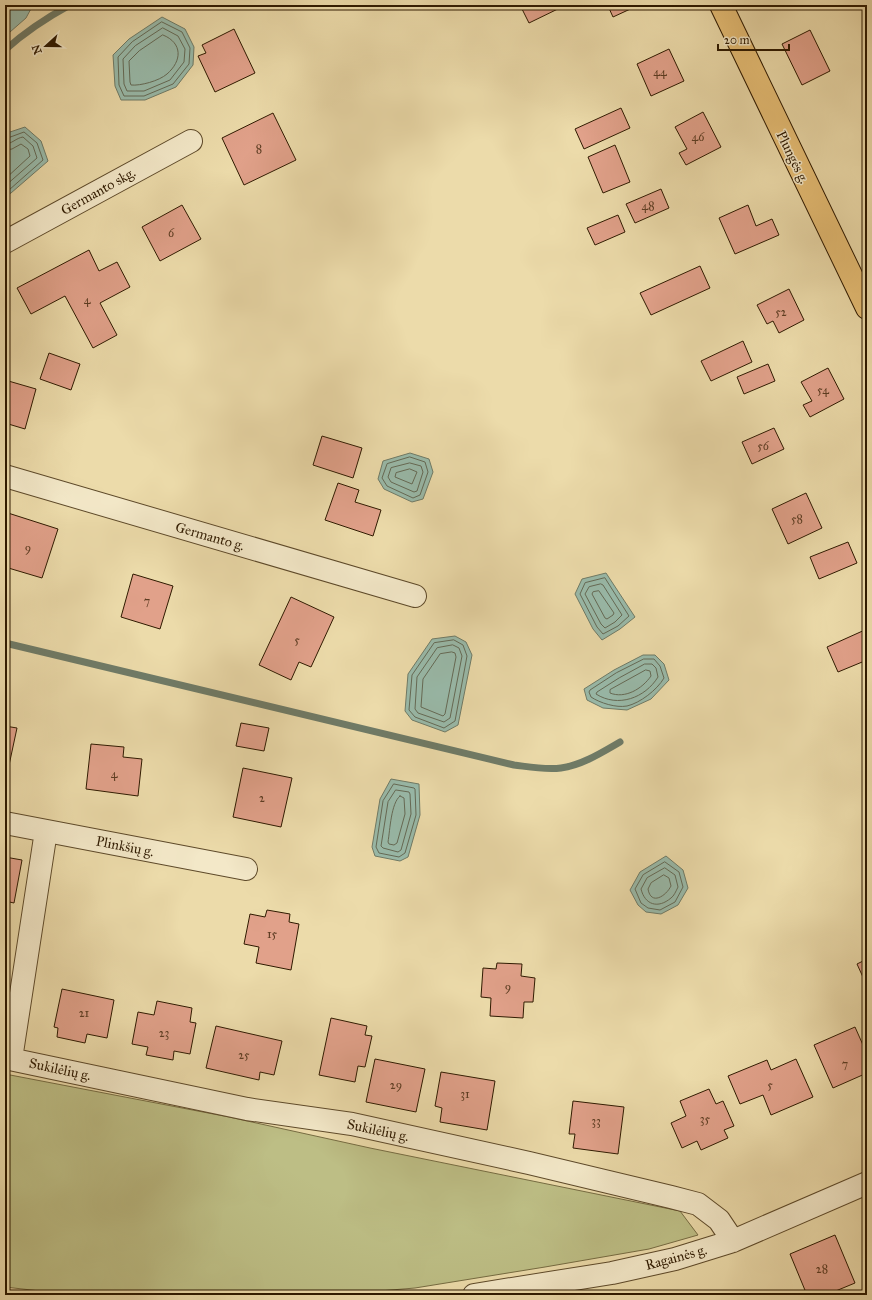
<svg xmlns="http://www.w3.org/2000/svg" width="872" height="1300" font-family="'IM FELL Great Primer',serif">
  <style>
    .green { fill: #bdbe85; stroke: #766c42 }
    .water { fill: #99bbab; stroke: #6f7b67 }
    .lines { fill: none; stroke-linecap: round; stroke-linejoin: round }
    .shore { stroke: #646a56; stroke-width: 1 }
    .stream { stroke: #6f7b67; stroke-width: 7 }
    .building { fill: #e1a18a; stroke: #2f1a00 }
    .minor-casing { stroke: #5e4a2a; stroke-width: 24 }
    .major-casing { stroke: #2f1a00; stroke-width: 24 }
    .minor { stroke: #f3e8c8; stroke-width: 22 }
    .major { stroke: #e6be75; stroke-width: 22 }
    .labels { text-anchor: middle; stroke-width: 3; stroke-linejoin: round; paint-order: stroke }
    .number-label { font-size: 12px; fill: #5c3c22 }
    .street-label { font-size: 14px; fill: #2f1a00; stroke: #f3e8c8 }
  </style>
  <rect width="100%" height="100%" fill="#ecdbaa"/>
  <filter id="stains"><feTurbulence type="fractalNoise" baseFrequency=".005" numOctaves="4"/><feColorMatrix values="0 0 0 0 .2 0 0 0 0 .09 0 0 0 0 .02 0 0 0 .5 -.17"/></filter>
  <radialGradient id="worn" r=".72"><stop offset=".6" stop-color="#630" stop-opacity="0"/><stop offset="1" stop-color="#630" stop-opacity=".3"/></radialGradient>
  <path class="green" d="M5 1074 229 1117 370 1148 680 1211 698 1235 649 1249 545 1267 415 1288 332 1295H75L5 1287Z"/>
  <path class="water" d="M5 5H33L26 18 10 32 5 30Z
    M162 17 185 29 194 47 193 65 176 87 145 100H121L115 86 113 55 129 39Z
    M25 127 41 141 48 161 11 193 5 196V136L10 132Z
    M410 453 429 459 433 472 423 499 412 502 384 489 378 479 383 461Z
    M606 573 635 617 620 629 602 640 593 629 575 594 582 579Z
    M455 636 466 642 472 655 458 725 445 732 412 720 405 711 408 674 432 639Z
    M643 655H655L664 664 669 680 651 699 627 710 603 708 587 700 584 689 614 670Z
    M391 779 419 784 420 815 408 857 400 861 375 856 372 847 380 799Z
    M666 856 683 870 688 888 678 905 661 914 646 912 638 905 630 890 640 872Z"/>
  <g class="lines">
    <path class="shore" d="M162 22 182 32 190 48 189 64 173 84 144 96H124L119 85 118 57 132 42Z
      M163 28 178 36 185 49 184 62 170 80 144 91H127L124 84 123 59 135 46Z
      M163 35C183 43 182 61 167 74 159 81 140 86 131 85L130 82 129 61 139 51Z
      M5 139 24 132 37 143 43 160 9 190 5 191
      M5 144C12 144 16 138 23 137L33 146 37 158 5 186
      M5 150 12 149 21 144 28 149 30 156 5 179
      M410 457 425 462 428 472 420 495 413 498 387 486 382 478 387 464Z
      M410 463 421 466 423 472 417 491 414 492 391 482 388 477 391 468Z
      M410 469 417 472 412 484 395 477 396 473Z
      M605 578 629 616 618 626 603 634 597 627 580 594 585 583Z
      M601 584 603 585 622 615 615 622 605 628 601 624 585 594 589 587Z
      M599 591 614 613 613 615 607 619 605 618 592 594 593 592Z
      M454 640 463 645 467 656 455 721 444 728 415 717 409 710 412 675 434 643Z
      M453 645 459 648 462 656 450 718 444 722 418 713 415 709 417 677 437 648Z
      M452 652 455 653 456 657 445 714 443 716 421 707 423 679 440 654Z
      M644 659H654L660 666 664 678C657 690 640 703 627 706 616 708 600 703 591 697L589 692 590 690 616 673Z
      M645 664H652L656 668 658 677C645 698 618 708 596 694L597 692 619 678Z
      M646 670 650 671 651 676C642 689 625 699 610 693V690Z
      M394 784 414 788 415 789 416 815 405 853 399 857 379 853 376 847 383 801Z
      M396 790 409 792 410 794 411 814 401 850 398 852 383 848 381 846 388 802Z
      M400 796 404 798 405 814 397 843 394 845 389 844 388 842C390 830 391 803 400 796Z
      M665 862 679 872 683 887 675 902 660 910 648 908 641 903 635 889 643 875Z
      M665 868 675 875 678 887C676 891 674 896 671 898 658 909 645 905 641 889L647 878Z
      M664 875 669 878 671 886C666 896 651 906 648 889L651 883Z"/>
    <path class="stream" d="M5 50C25 32 46 18 70 5
      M5 643 514 765C530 767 545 770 561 768 582 765 601 753 620 742"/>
  </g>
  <path class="building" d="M520 5H566L529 23Z
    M610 5H639L613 17 608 6Z
    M234 29 255 73 215 92 198 56 206 53 202 45Z
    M810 30 830 71 802 85 782 44Z
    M669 49 684 81 651 96 637 64Z
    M621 108 630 128 584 149 575 129Z
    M703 112 721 147 686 165 679 153 687 149 675 127Z
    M273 113 296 160 244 185 222 138Z
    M615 145 630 182 603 193 588 157Z
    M661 189 669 208 635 223 626 204Z
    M182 205 201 239 160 261 142 227Z
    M748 205 756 226 772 219 779 235 735 254 719 218Z
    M618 215 625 232 595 245 587 228Z
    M89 250 99 271 117 262 130 287 100 303 117 335 93 348 65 296 31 314 17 288Z
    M700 266 710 288 651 315 640 293Z
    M789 289 804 320 779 333 773 321 767 324 757 305Z
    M743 341 752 362 711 381 701 361Z
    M49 353 80 364 71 390 40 379Z
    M768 364 775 381 744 394 737 377Z
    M828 368 844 399 810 417 803 405 812 401 801 382Z
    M5 380 36 389 25 429 5 423Z
    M774 428 784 449 752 464 742 442Z
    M322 436 362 448 353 478 313 465Z
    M338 483 359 490 355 502 381 510 373 536 325 520Z
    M806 493 822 528 788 544 772 509Z
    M8 513 58 529 42 578 5 567V522Z
    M848 542 857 563 819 579 810 557Z
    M133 574 173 586 160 629 121 617Z
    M291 597 334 617 311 667 299 662 291 680 259 665Z
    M867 629V660L838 672 827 647Z
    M241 723 269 728 264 751 236 746Z
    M5 726 17 728 8 770 5 769Z
    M91 744 124 747 123 757 142 759 138 796 86 789Z
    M243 768 292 778 281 827 233 817Z
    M5 857 22 860 14 903 5 901Z
    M267 910 290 914 289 922 299 924 291 970 256 963 259 947 244 944 250 914 265 917Z
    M867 959V986L857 964Z
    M497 963 522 964 521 976 535 978 533 1002H524L523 1018 490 1016 491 998 481 997 483 968 496 969Z
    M62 989 114 1000 107 1038 87 1034 85 1043 57 1037 58 1028 54 1027Z
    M157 1001 192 1008 190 1022 196 1023 190 1054 174 1051 173 1060 146 1055 148 1047 132 1044 138 1012 154 1015Z
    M331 1018 367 1026 365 1035 372 1036 365 1067 358 1066 355 1082 319 1075Z
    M216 1026 282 1041 274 1075 260 1072 259 1080 206 1068Z
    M855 1027 867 1054V1073L833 1088 814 1045Z
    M375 1059 425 1069 416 1112 366 1102Z
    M796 1059 813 1097 771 1115 763 1095 740 1104 728 1076 767 1060 771 1070Z
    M441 1072 495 1081 487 1130 440 1122 442 1108 435 1106Z
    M709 1089 716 1104 723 1101 734 1126 724 1130 728 1138 701 1150 697 1141 682 1148 671 1123 686 1116 680 1101Z
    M573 1101 624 1107 618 1154 573 1148 575 1134H569Z
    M835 1235 855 1283 826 1295H807L790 1254Z"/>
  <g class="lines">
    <defs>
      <path id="minor" d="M5 242 191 141
        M5 476 415 596
        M5 823 246 869
        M5 1058 247 1109 352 1124 529 1163 671 1197 698 1204 719 1220 733 1241
        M11 1059 46 831
        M474 1295 612 1273 675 1259 733 1241 867 1183"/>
      <path id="major" d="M721 5 867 308"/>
    </defs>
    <use href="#minor" class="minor-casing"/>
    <use href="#major" class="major-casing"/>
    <use href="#minor" class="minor"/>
    <use href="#major" class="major"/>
  </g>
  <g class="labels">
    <g class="number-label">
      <text x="660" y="76">44</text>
      <text x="698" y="141">46</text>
      <text x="259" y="153">8</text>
      <text x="648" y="210">48</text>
      <text x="171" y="237">6</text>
      <text x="87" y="304">4</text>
      <text x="781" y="316">52</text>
      <text x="823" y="394">54</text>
      <text x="763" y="450">56</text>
      <text x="797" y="523">58</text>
      <text x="28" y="552">9</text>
      <text x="147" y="605">7</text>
      <text x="297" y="644">5</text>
      <text x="114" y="778">4</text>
      <text x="262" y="802">2</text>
      <text x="272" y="938">15</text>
      <text x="508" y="991">9</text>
      <text x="84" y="1017">21</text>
      <text x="164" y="1037">23</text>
      <text x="244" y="1059">25</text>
      <text x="845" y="1068">7</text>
      <text x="396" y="1089">29</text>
      <text x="770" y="1089">5</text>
      <text x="465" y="1098">31</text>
      <text x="705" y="1123">35</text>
      <text x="596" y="1125">33</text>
      <text x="822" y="1273">28</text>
    </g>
    <g class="street-label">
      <text transform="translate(793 157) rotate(64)" y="5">Plungės g.</text>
      <text transform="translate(98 191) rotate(-29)" y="5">Germanto skg.</text>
      <text transform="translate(210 536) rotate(16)" y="5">Germanto g.</text>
      <text transform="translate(125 846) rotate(11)" y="5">Plinkšių g.</text>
      <text transform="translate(60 1069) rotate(12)" y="5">Sukilėlių g.</text>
      <text transform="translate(378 1130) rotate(12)" y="5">Sukilėlių g.</text>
      <text transform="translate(676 1257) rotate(-15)" y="5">Ragainės g.</text>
    </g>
  </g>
  <rect width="872" height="1300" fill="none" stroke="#ecdbaa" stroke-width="20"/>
  <rect x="6" y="6" width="860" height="1288" fill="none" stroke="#2f1a00" stroke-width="2"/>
  <rect x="10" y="10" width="852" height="1280" fill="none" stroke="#2f1a00"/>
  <g transform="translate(46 46) rotate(249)" stroke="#f3e8c8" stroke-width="3" paint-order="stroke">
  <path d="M0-3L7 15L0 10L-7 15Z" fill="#2f1a00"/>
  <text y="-6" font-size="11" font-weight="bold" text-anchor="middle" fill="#2f1a00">N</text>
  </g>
  <path d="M718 44v6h71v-6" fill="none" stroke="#2f1a00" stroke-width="2"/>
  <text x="724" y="44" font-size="12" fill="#2f1a00" stroke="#f3e8c8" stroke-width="3" paint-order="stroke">20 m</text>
  <rect width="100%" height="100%" filter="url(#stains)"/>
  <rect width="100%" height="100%" fill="url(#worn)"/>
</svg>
